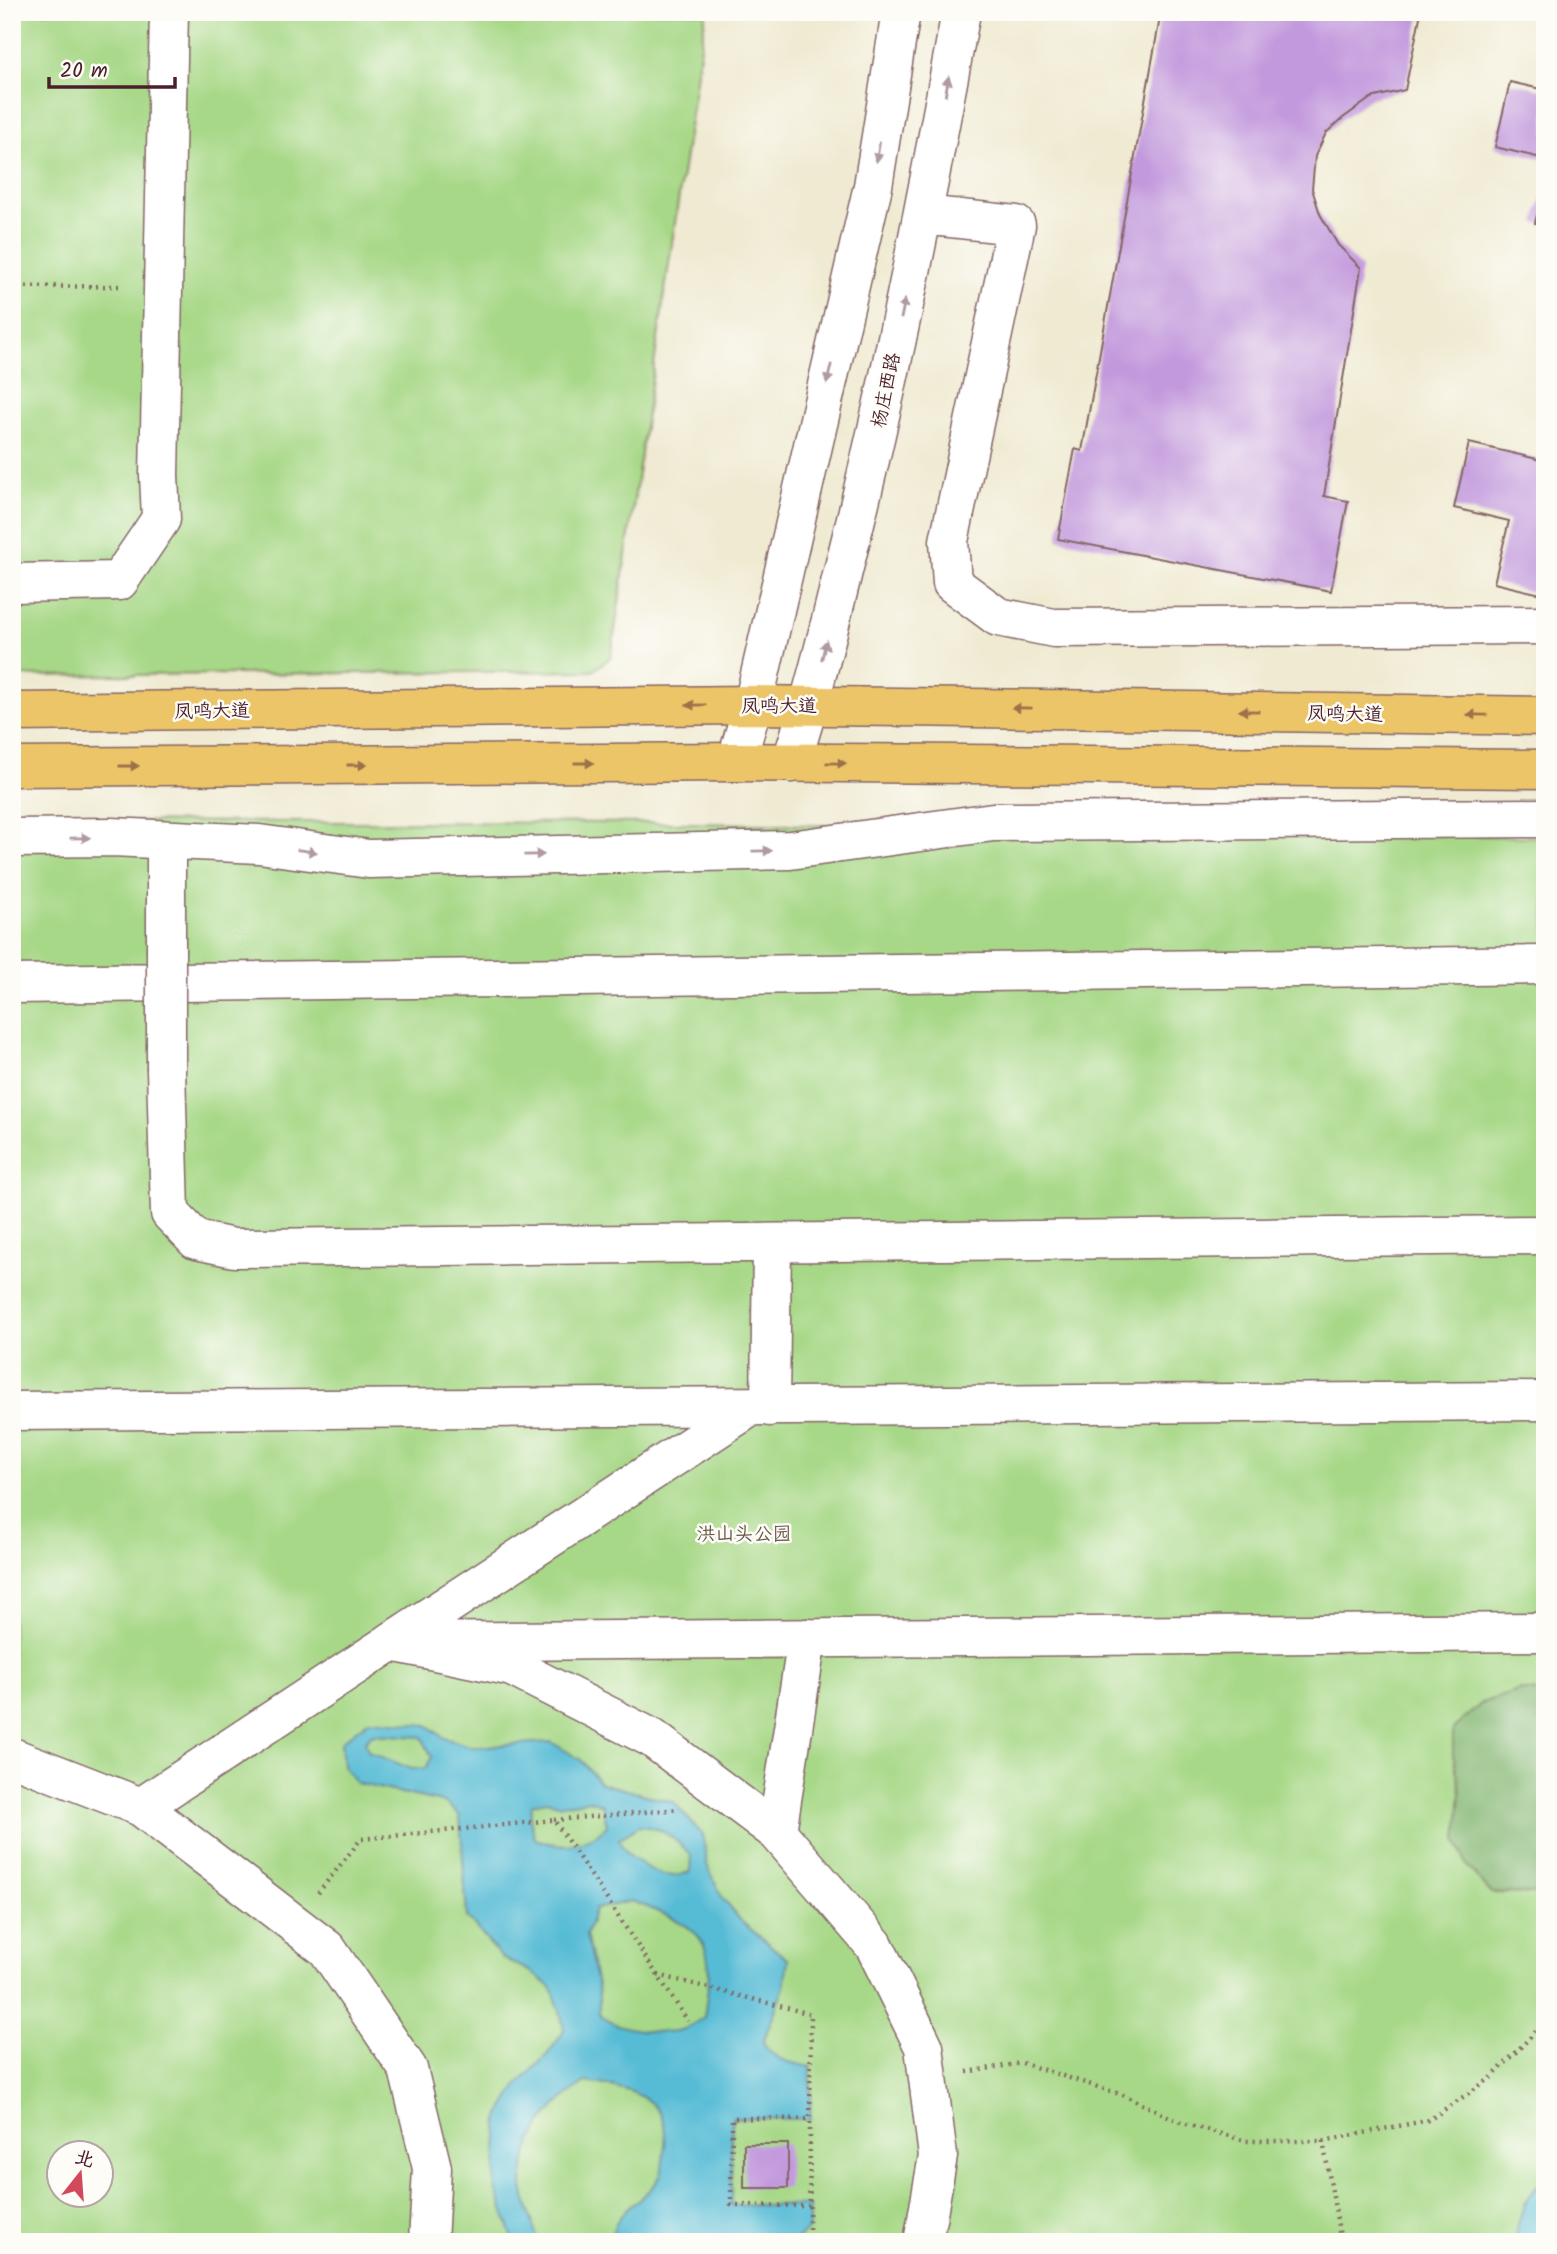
<svg xmlns="http://www.w3.org/2000/svg" width="1557" height="2254" font-family="Kalam,'LXGW WenKai TC',sans-serif">
  <style>
    .green { fill: #a7d887; stroke: #787c59; stroke-width: 2; fill-rule: evenodd }
    .forest { fill: #85b874; stroke: #686c50; stroke-width: 2 }
    .water { fill: #57bcd5; stroke: #506e80; stroke-width: 2; fill-rule: evenodd }
    .building { fill: #c299dd }
    .lines { fill: none; stroke-linecap: round; stroke-linejoin: round }
    .minor-casing { stroke: #846665; stroke-width: 41 }
    .major-casing { stroke: #846665; stroke-width: 41 }
    .path { stroke: #846665; stroke-width: 4.5; stroke-dasharray: 2 5; stroke-linecap: butt }
    .minor { stroke: #fff; stroke-width: 38 }
    .major { stroke: #edc569; stroke-width: 38 }
    .minor-bridge-casing { stroke: #846665; stroke-width: 41; stroke-linecap: butt }
    .minor-bridge { stroke: #fff; stroke-width: 38 }
    .oneway { fill: #ae9aa0 }
    .oneway2 { fill: #9c724a }
    .labels { text-anchor: middle; stroke-width: 5; stroke-linejoin: round; paint-order: stroke }
    .street-label { font-size: 19px; fill: #4a1f2b; stroke: #fdfcf7 }
    .park-label { font-size: 19px; fill: #665647; stroke: #fdfcf7 }
  </style>
  <rect width="100%" height="100%" fill="#fdfcf7"/>
  <filter id="ink" filterUnits="userSpaceOnUse"><feTurbulence type="fractalNoise" baseFrequency=".0143" numOctaves="2"/><feDisplacementMap in="SourceGraphic" scale="14" xChannelSelector="R" yChannelSelector="G"/><feConvolveMatrix kernelMatrix="1 2 1 2 8 2 1 2 1" color-interpolation-filters="sRGB"/></filter>
  <filter id="wash" filterUnits="userSpaceOnUse"><feTurbulence type="fractalNoise" baseFrequency=".00686" numOctaves="4" result="noise"/><feDisplacementMap in="SourceGraphic" scale="28" xChannelSelector="R" yChannelSelector="G"/><feGaussianBlur stdDeviation="1.57" result="paint"/><feColorMatrix in="noise" values="0 0 0 0 0 0 0 0 0 0 0 0 0 0 0 0 0 1.4 0 .05"/><feComposite in="paint" operator="in"/></filter>
  <g filter="url(#wash)">
    <rect width="100%" height="100%" fill="#efead1"/>
    <path class="green" d="M12 12H706L611 657 593 671 12 676Z
      M12 821 688 823 1545 837V2242H12ZM60 2152H102V2194H60Z"/>
    <path class="forest" d="M1520 1690 1545 1693V1894L1491 1893 1467 1866 1457 1840 1461 1792 1453 1755V1729L1482 1703Z"/>
    <path class="water" d="M369 1720 427 1725 444 1738 473 1747 551 1742 581 1760 600 1783 673 1802 703 1835 707 1865 723 1899 742 1922 788 1960 784 1987 763 2042C775 2062 789 2062 811 2067L810 2119 732 2118 731 2205 809 2206V2229L793 2242H612C610 2208 649 2201 661 2174 663 2168 663 2159 664 2152 674 2097 628 2087 585 2082 551 2105 522 2140 523 2184 524 2202 534 2224 538 2242H514L495 2185 499 2117 519 2083 547 2055 564 2031 560 2010 551 1987 530 1971 502 1958 467 1917 460 1816 446 1803 356 1783 343 1766 341 1742ZM372 1734 422 1737 432 1757 426 1768 412 1769 369 1752 365 1742ZM589 1800 603 1805 607 1826C584 1847 562 1849 535 1839L530 1818 532 1804 546 1801 562 1805ZM639 1826C665 1827 673 1838 691 1855L690 1872C685 1873 678 1876 673 1876 654 1876 624 1856 619 1839ZM632 1901C706 1930 717 1936 704 2017 698 2021 691 2026 684 2029 664 2036 612 2030 599 2013V1994L586 1935 595 1909Z
      M1541 2180 1545 2181V2226L1536 2242H1513L1524 2204Z"/>
    <g id="blocks">
      <path class="building" d="M1161 12H1421L1405 90 1371 98 1343 118 1326 133 1315 156 1312 189 1320 214 1338 245 1361 268 1324 496 1348 501 1331 591 1058 539 1075 449 1082 451Z
        M1510 82 1545 90V159L1495 147Z
        M1544 188H1545V225L1535 223Z
        M1469 443 1537 459 1545 467V595L1494 583 1509 521 1454 508Z
        M744 2144H788V2188H744Z"/>
    </g>
  </g>
  <g filter="url(#ink)">
    <use href="#blocks" fill-opacity="0" stroke="#846665" stroke-width="2"/>
    <g class="lines">
      <defs>
        <path id="minor" d="M923 215 1016 225 949 541 952 583 998 617 1054 628 1545 625
          M12 583 119 581 161 519 159 475 169 12
          M736 762 753 705 873 186 901 12
          M791 763C814 692 831 620 849 547 893 371 928 191 961 12
          M12 838 112 837 259 844 369 859 790 850 993 822 1545 818
          M166 840V948
          M12 984 1545 965
          M166 1069 170 1213 196 1240 234 1248 1545 1235
          M752 1406 391 1642 1545 1632
          M770 1407 772 1243
          M12 1411 1545 1401
          M12 1757 141 1807 327 1949 408 2069 432 2168 428 2242
          M141 1807 391 1642 512 1667 652 1738 777 1832 874 1945 924 2047 938 2156 923 2242
          M777 1832 807 1638"/>
        <path id="major" d="M12 712 753 705 1545 716
          M12 767 736 762 1545 769"/>
      </defs>
      <use href="#minor" class="minor-casing"/>
      <use href="#major" class="major-casing"/>
      <path class="path" d="M12 287 123 286
        M554 1820 679 1809
        M318 1893 361 1839 554 1820 688 2021
        M658 1975 811 2014 809 2242
        M967 2072 1022 2063 1123 2095 1183 2123 1246 2141H1323L1429 2120 1491 2078 1545 2022
        M1323 2141 1341 2242
        M809 2206 731 2205 732 2118 810 2119"/>
      <use href="#minor" class="minor"/>
      <use href="#major" class="major"/>
      <defs>
        <path id="minor-bridge" d="M166 948V1069"/>
      </defs>
      <use href="#minor-bridge" class="minor-bridge-casing"/>
      <use href="#minor-bridge" class="minor-bridge"/>
    </g>
    <defs><path id="oneway-solid" d="M-6-.8H1V-3.2L6.5 0L1 3.2V.8H-6Z" transform="scale(1.75)"/></defs>
    <g class="oneway">
      <use href="#oneway-solid" transform="translate(947 86) rotate(-80)"/>
      <use href="#oneway-solid" transform="translate(878 152) rotate(99)"/>
      <use href="#oneway-solid" transform="translate(903 309) rotate(-78)"/>
      <use href="#oneway-solid" transform="translate(829 374) rotate(103)"/>
      <use href="#oneway-solid" transform="translate(824 650) rotate(-76)"/>
      <use href="#oneway-solid" transform="translate(80 838) rotate(-1)"/>
      <use href="#oneway-solid" transform="translate(307 851) rotate(7)"/>
      <use href="#oneway-solid" transform="translate(762 851) rotate(-1)"/>
      <use href="#oneway-solid" transform="translate(534 855) rotate(-1)"/>
    </g>
    <g class="oneway2">
      <use href="#oneway-solid" transform="translate(696 705) rotate(179)"/>
      <use href="#oneway-solid" transform="translate(1022 708) rotate(-179)"/>
      <use href="#oneway-solid" transform="translate(1249 711) rotate(-179)"/>
      <use href="#oneway-solid" transform="translate(1477 715) rotate(-179)"/>
      <use href="#oneway-solid" transform="translate(584 763)"/>
      <use href="#oneway-solid" transform="translate(836 763) rotate(1)"/>
      <use href="#oneway-solid" transform="translate(357 765)"/>
      <use href="#oneway-solid" transform="translate(129 766)"/>
    </g>
  </g>
  <g class="labels">
    <g class="street-label">
      <text transform="translate(885 390) rotate(-78)" y="7">杨庄西路</text>
      <text x="779" y="712">凤鸣大道</text>
      <text transform="translate(212 710) rotate(-1)" y="7">凤鸣大道</text>
      <text transform="translate(1345 713) rotate(1)" y="7">凤鸣大道</text>
    </g>
    <g class="park-label">
      <text x="744" y="1540">洪山头公园</text>
    </g>
  </g>
  <rect width="1557" height="2254" fill="none" stroke="#fdfcf7" stroke-width="42"/>
  <g transform="translate(80 2174) rotate(17)"><circle r="33" fill="#fdfcf7" stroke="#b5a4a5" stroke-width="2"/>
  <path d="M0-5L12 26L0 18L-12 26Z" fill="#d1495b"/>
  <text y="-10" font-size="19" font-weight="bold" text-anchor="middle" fill="#4a1f2b">北</text>
  </g>
  <path d="M49 77v10h126v-10" fill="none" stroke="#4a1f2b" stroke-width="3.5"/>
  <text x="60" y="77" font-size="21" fill="#4a1f2b" stroke="#fdfcf7" stroke-width="5" paint-order="stroke">20 m</text>
</svg>
